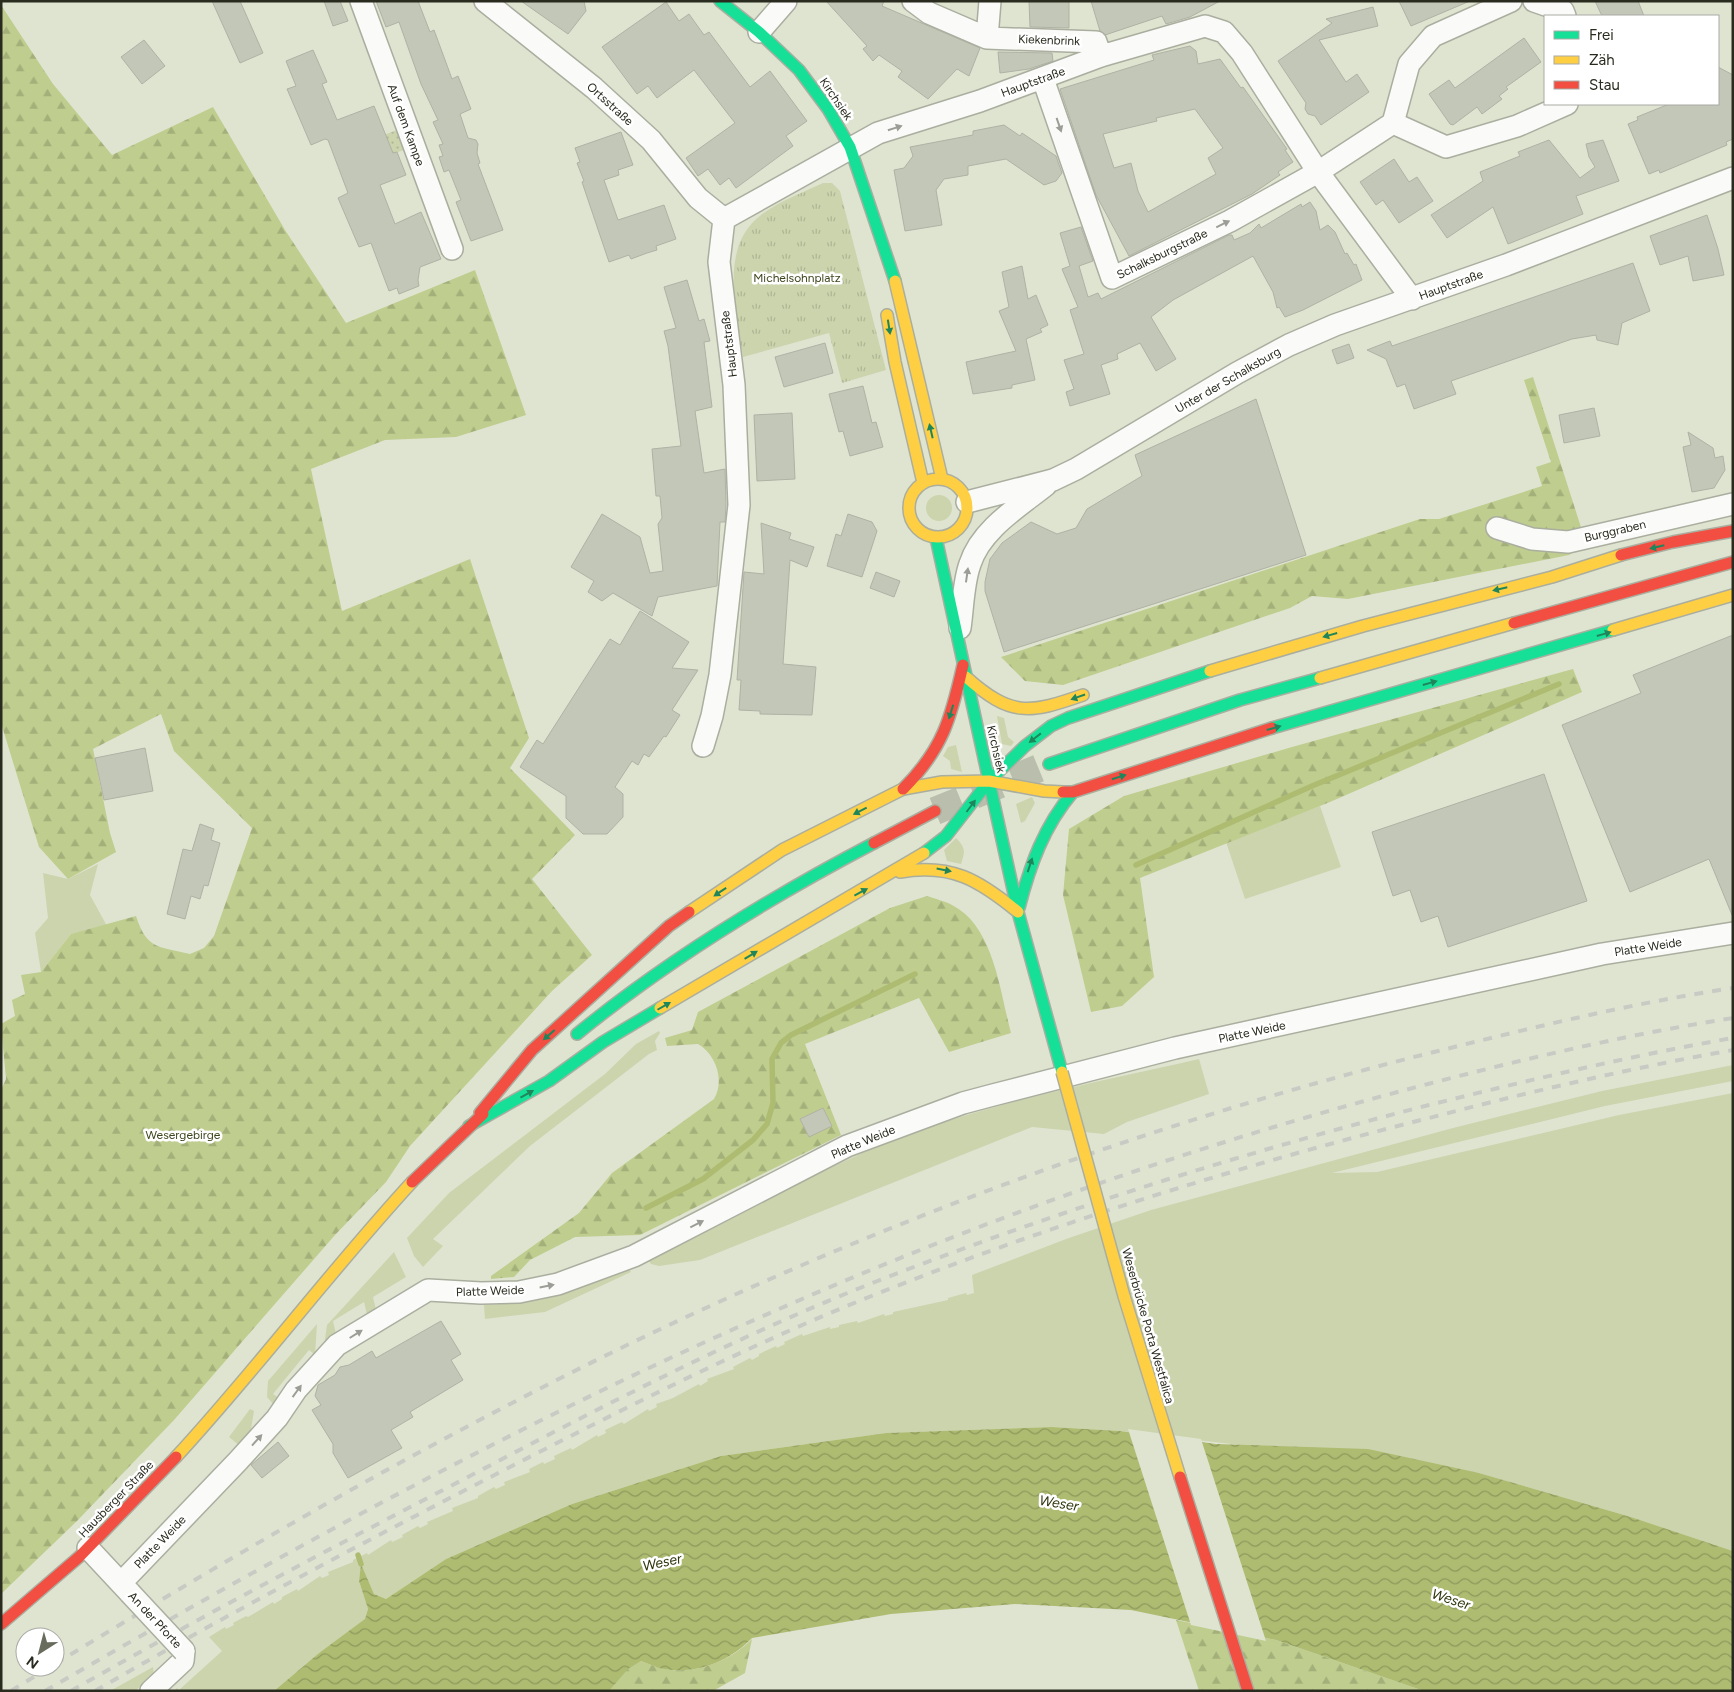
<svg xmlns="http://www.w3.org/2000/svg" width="1734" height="1692" font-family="Figtree,sans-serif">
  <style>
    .grass { fill: #cbd4ad }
    .forest { fill: url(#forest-firs) }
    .park { fill: url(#park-tufts) }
    .garden { fill: url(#garden-dots) }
    .water { fill: url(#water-waves) }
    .pier { fill: #dfe4d1 }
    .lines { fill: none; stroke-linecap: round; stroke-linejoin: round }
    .stream { stroke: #adbc71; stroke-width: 5.5 }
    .building { fill: #c3c7b8; stroke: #afb2a4; fill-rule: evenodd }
    .primary-tunnel { stroke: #babfad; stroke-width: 28; stroke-dasharray: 28 14; stroke-linecap: butt }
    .street-casing { stroke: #aaae9f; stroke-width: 24 }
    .fast-casing { stroke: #aaae9f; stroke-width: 14 }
    .slow-casing { stroke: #aaae9f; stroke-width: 14 }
    .jam-casing { stroke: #aaae9f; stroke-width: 14 }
    .street { stroke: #fafbf8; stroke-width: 21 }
    .fast { stroke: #16e098; stroke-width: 11 }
    .slow { stroke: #ffcf43; stroke-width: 11 }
    .jam { stroke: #f24e42; stroke-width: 11 }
    .rail { stroke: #c8cac4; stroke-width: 4; stroke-dasharray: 9 9; stroke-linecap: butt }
    .street-bridge-casing { stroke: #aaae9f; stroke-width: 24; stroke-linecap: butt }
    .slow-bridge-casing { stroke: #aaae9f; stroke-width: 14; stroke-linecap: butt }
    .street-bridge { stroke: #fafbf8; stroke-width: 21 }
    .slow-bridge { stroke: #ffcf43; stroke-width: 11 }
    .oneway { fill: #9c9d96 }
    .oneway2 { fill: #1f865b }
    .labels { text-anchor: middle; stroke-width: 5; stroke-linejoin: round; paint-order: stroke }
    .street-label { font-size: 12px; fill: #282b1e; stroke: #fff }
    .park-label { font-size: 12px; fill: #3d461d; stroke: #fff }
    .water-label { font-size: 14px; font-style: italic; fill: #2e360c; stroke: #fff }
  </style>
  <defs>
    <pattern id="forest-firs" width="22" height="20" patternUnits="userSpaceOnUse" patternTransform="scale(1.25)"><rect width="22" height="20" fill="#bfcd8e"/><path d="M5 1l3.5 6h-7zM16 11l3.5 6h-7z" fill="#a4b07a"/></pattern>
    <pattern id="park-tufts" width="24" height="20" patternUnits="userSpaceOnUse" patternTransform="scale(1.25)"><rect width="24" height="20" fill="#cbd4ad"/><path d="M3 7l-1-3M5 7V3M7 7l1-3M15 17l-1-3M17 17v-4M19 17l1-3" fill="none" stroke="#aeb694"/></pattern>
    <pattern id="garden-dots" width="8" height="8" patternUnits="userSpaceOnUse" patternTransform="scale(1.25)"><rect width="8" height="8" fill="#cbd4ad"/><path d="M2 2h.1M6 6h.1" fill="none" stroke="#aeb694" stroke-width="1.8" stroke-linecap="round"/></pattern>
    <pattern id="water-waves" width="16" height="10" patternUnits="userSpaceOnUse" patternTransform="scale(1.25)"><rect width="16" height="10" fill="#adbc71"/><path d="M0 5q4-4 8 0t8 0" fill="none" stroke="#8d995c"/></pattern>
  </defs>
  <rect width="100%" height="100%" fill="#dfe4d1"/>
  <path class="grass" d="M926 508a13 13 0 1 1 26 0a13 13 0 1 1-26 0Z
    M997 716 1004 718 1008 737 1014 742 1011 746 1002 744Z
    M956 745 962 772 951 769 950 761 943 756 948 747Z
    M1032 797 1035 803 1025 821 1021 823 1016 804Z
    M1320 806 1341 867 1245 899 1226 842Z
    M956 838C966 848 965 852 961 864L947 861 944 850Z
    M98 864 90 895 107 926 71 934 41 972 35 933 48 918 43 873 68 879Z
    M659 1031 660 1033 655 1041 657 1050 649 1054 530 1146 433 1239 443 1246 423 1267 414 1256 407 1238 449 1193 605 1074 636 1044Z
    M1199 1059 1209 1094 1127 1122 1104 1134 1032 1127 700 1260 659 1266 651 1264 648 1260C733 1222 812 1171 899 1138 996 1101 1098 1082 1199 1059Z
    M1733 1065V1081L1605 1106 1332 1173 1377 1172 1619 1115 1733 1093V1551L1631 1517 1479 1473 1120 1431 1052 1427 886 1433 721 1456 572 1504 446 1559 386 1599 374 1594 361 1565 359 1581 368 1609 365 1620 319 1653 274 1691H174L177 1688 179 1690 222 1651 209 1637 225 1627 226 1629 234 1625 233 1623 246 1616 248 1617 273 1602 274 1604 282 1599V1597L297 1589 298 1591 320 1576 322 1578 329 1575 328 1572 353 1562V1560L367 1553 368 1555 391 1540 392 1542 403 1537 402 1535 418 1526 420 1528 428 1524 427 1522 453 1511 452 1508 478 1498V1496L494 1487 496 1489 505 1485 504 1482 530 1472 529 1469 543 1462 544 1464 555 1459 554 1456 571 1448 572 1450 597 1435 598 1437 606 1433 605 1430 622 1422 624 1424 648 1409 649 1411 657 1407 656 1404 673 1398 699 1384 700 1386 708 1381 707 1379 734 1369 733 1367 750 1358 752 1360 759 1356V1354L776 1346 777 1348 785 1344 784 1342 802 1334 803 1336 830 1327V1329L839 1327V1325L857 1321 858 1323 884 1314 885 1316 893 1314V1312L948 1300V1298L966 1293 967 1295 974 1293 972 1275 1066 1239 1151 1210 1453 1128 1602 1091Z
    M394 1252 406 1277 373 1297 377 1314 368 1319 364 1302 333 1321 337 1338 323 1353 327 1325Z
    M628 1267 631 1272 545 1312 485 1319 484 1305 519 1303 543 1299Z
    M317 1324 315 1355 309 1350 273 1394 283 1401 273 1404 267 1397 268 1381Z
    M250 1409 254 1411 251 1429 240 1446 229 1437Z
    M153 1667 154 1675 135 1691H110Z"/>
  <path class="forest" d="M1 5 53 84 112 155 213 107 285 230 346 323 475 270 526 415 456 437 385 440 311 469 342 611 470 559 529 738 510 768 575 835 532 879 592 955 552 991 410 1146 386 1182 335 1235 174 1420 77 1521 1 1594V1090L6 1079 1 1024 15 1016 12 1000 25 994 21 975 41 972 71 934 136 916C147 950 158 946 190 954L204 948 214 936 252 828 174 751 161 714 93 749 110 833 116 852 68 879 39 847 1 723Z
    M1533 377 1586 543 1569 555 1348 599 1312 596 1290 608 1063 685 1025 681 1001 657 1420 519H1439L1542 486 1536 467 1551 462 1524 380Z
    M1573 669 1582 692 1330 802 1140 878 1154 977 1122 1006 1091 1012 1063 895 1069 829 1124 796 1292 747Z
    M927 896C935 899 945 901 952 905 994 926 1000 992 1011 1033L949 1052 919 998 805 1044 841 1135 640 1235 575 1237 530 1260 514 1277 491 1279V1276L579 1213 612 1173 714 1099C725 1081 716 1054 698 1044L667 1046 665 1038 692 1030 698 1012 890 908Z
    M1176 1620 1276 1640 1424 1691H1199Z
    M752 1639 745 1673 713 1691H609L628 1668 641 1661C647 1663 653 1666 660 1668 694 1676 729 1662 752 1639Z"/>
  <path class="park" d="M823 183H832L840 191 886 370 842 383 829 333 743 357C737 313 718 247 761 215 779 201 802 193 823 183Z"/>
  <path class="garden" d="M397 130 404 150 392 154 381 136Z"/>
  <path class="water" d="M1052 1427 1120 1431 1216 1444 1368 1449 1479 1473 1631 1517 1733 1551V1691H1424L1276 1640 1131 1610 1015 1604 891 1614 752 1638C729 1662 694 1676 659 1668 653 1666 647 1663 641 1661L628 1669 609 1691H274L319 1653 365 1619 368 1609 359 1581 361 1564 374 1594 386 1599 446 1559 572 1504 721 1456 886 1433Z"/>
  <path class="pier" d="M1128 1429 1201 1439 1266 1641 1191 1625Z"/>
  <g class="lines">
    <path class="stream" d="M1136 865 1312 786 1559 684
      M646 1208 703 1179 753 1140 767 1124 773 1103 772 1059 781 1043 791 1035 915 974
      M358 1555 361 1564"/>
  </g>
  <path class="building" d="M212 1H240L263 53 240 63Z
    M324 1H340L348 21 333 26Z
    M376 1H418L430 32 434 30 452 79 458 76 471 109 460 114 468 138 476 140 478 144 477 153 480 163 478 164 503 230 471 241 456 202 461 200 449 170 444 172 439 157 443 156 439 145 443 144 433 122 438 120 421 84 399 22 386 27Z
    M521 1H584L586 11 568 34Z
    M826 1H884L882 6 980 48 969 76 957 69 928 99 898 77 902 71 879 55 873 61 863 49 867 46Z
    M1029 1H1069V28L1030 27Z
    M1091 1H1220L1190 17 1166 24 1162 16 1105 35 1100 31Z
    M1399 1H1470L1411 26Z
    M1595 1H1638L1644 16H1602Z
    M666 2 679 21 689 14 704 35 709 32 750 87 770 71 807 121 786 136 793 146 736 188 729 178 720 185 708 169 698 176 686 158 735 123 694 70 657 98 648 86 637 94 602 47Z
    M1373 7 1378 26 1319 40 1346 82 1357 74 1369 92 1321 125 1315 116 1308 114 1305 109 1306 103 1278 61 1332 23 1326 19Z
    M1524 38 1541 62 1506 87 1508 89 1499 96 1502 99 1482 114 1477 107 1453 125 1450 124 1429 94 1449 80 1455 88Z
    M144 40 165 66 142 84 121 57Z
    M1190 46 1196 51 1198 64 1220 59 1241 88 1243 87 1287 149 1285 150 1293 162 1278 172 1280 175 1252 194 1129 256 1096 195 1060 89 1154 60 1152 55ZM1195 109 1223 148 1208 158 1216 174 1148 212 1138 191 1131 163 1114 168 1103 134 1157 121 1156 118Z
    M313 50 327 82 322 84 337 120 374 106 393 153 397 152 406 175 380 185 395 224 421 212 441 259 420 267 418 280 419 286 399 294 397 288 389 291 371 243 359 247 338 198 348 193 328 140 325 139 311 145 287 89 296 86 286 61Z
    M998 52 1052 53 1053 61 1029 69 1000 73Z
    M1718 67 1733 75V139L1726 142 1727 145 1677 166 1660 173 1659 170 1649 174 1628 124 1638 120 1637 117 1669 104H1718Z
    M1004 125 1020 136 1022 133 1056 156 1062 173 1056 181 1044 185 1006 159 968 166V175L944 179 936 190 942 225 905 231 894 170 904 168 913 156 910 147 973 135V131Z
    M621 132 633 165 618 170 619 175 604 180 618 220 664 205 676 239 656 246 657 250 647 253 631 259 629 255 609 262 582 182 584 181 577 163 580 162 575 148Z
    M1549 140 1580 178 1595 167 1589 157 1586 144 1603 140 1619 181 1576 196 1583 214 1508 244 1493 207 1447 238 1431 215 1483 181 1480 172 1520 156 1518 152Z
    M1394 159 1409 182 1417 177 1433 201 1399 223 1383 200 1376 205 1360 182Z
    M1310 202 1316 211 1320 230 1328 225 1335 232 1345 254 1347 253 1354 265 1356 264 1362 280 1303 310 1285 317 1279 307 1277 308 1273 292 1253 256 1173 300 1151 317 1176 359 1156 371 1140 343 1117 354 1118 359 1101 365 1110 394 1070 406 1066 392 1074 389 1064 360 1084 354 1070 310 1078 307 1062 269 1070 266 1060 233 1081 227 1093 261 1079 266 1088 297 1098 293 1101 299 1229 235H1232L1234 240 1250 233 1259 224 1261 228 1301 204 1302 207Z
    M1707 215 1718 249 1724 275 1693 281 1688 256 1660 265 1650 236Z
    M1633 263 1650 311 1622 323 1618 345 1597 340 1596 335 1572 339 1451 381 1456 394 1414 409 1405 384 1397 387 1386 359 1367 350 1390 341 1392 346Z
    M1022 266 1028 299 1036 295 1048 325 1040 329 1042 332 1026 339 1035 380 1012 385V388L973 394 966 362 1016 351 999 311 1009 307 1002 272Z
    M687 280 699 321 704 319 710 341 704 342 712 407 695 411 704 473 725 469 726 505 725 522H720L717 586 658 597 652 616 613 593 602 601 588 592 594 581 571 567 602 514 640 537 650 573 663 571 658 524 662 518 660 496H656L652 449 681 446 668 346 664 331 676 328 664 287Z
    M825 343 833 373 784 387 775 357Z
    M1349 344 1354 358 1337 364 1332 350Z
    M863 386 872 423 876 422 883 447 850 456 843 431 839 432 829 394Z
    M1256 399 1306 555 1004 652 985 591V582L990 559 1002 543 1031 522 1057 534 1076 528 1087 509 1142 476 1135 455Z
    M1594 408 1600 436 1564 443 1559 415Z
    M792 413 795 479 757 481 754 415Z
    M1688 432 1713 448 1715 458 1723 456 1725 470 1714 488 1692 492 1683 447 1691 445Z
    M848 514 872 522 877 531 862 577 827 566 836 534 841 536Z
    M761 523 791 533 789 539 814 547 807 567 790 560 783 664 816 667 812 715 760 714V711L739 710 741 680H737L744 572 764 574Z
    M876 572 900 581 894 597 870 588Z
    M640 611 689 642 672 668 698 670 672 710 680 715 666 737 664 736 649 757 644 754 638 765 632 761 615 787 623 794V817L607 834H583L566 818V796L520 767 537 740 543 744 610 639 620 645Z
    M1733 635V915H1732L1709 859 1630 892 1562 725 1641 693 1633 675Z
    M145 748 153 791 104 800 95 758Z
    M1544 774 1587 901 1448 947 1438 916 1421 922 1410 890 1393 896 1372 832Z
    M200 824 214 829 211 840 220 843 208 886 204 885 200 899 191 896 185 919 167 914 183 849 192 851Z
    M823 1108 832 1126 809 1137 800 1119Z
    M441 1321 461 1354 451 1360 463 1380 410 1412 413 1417 391 1430 402 1448 348 1478 333 1453V1444L312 1410 321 1405 315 1396 318 1385 335 1375 340 1367 349 1365 372 1351 376 1358Z
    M278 1442 289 1456 262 1478 251 1465Z"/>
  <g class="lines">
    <path class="primary-tunnel" d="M935 811 1049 764"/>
    <defs>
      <path id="street" d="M361 1 452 249
        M485 1 594 88 651 140 698 198 724 219
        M913 1 929 13 987 38 1096 42 1101 56
        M1534 1 1563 11 1565 16
        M759 32 786 1
        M987 38 990 1
        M1043 79 1112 278 1230 221 1318 172 1393 123 1446 147 1517 126 1567 104
        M1393 123 1409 64 1433 36 1511 1
        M724 219 878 133 980 101 1101 56 1205 26 1224 32 1242 53 1318 172 1412 299
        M967 502 1053 480 1076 469 1237 373 1289 345 1335 325 1506 265 1733 178
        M1497 528 1532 539 1568 542 1733 504
        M960 628C963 608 963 583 970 564 981 529 1020 506 1046 485
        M703 746 712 716 720 675 739 505 734 385 719 262 724 219
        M88 1548 130 1593
        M121 1583 238 1461 277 1418 296 1390 337 1345 428 1290 481 1293 519 1292 558 1284 634 1256 847 1146 963 1103 993 1095 1175 1048 1602 954 1733 933
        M151 1691 183 1661 184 1651"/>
      <path id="fast" d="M720 1 759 32 799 70 828 109 850 147 895 281
        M936 538 989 781
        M1272 728 1613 630
        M1049 764 1240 700 1320 678
        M989 781 1018 912 1062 1072
        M924 853 946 836 989 781 1025 746 1051 726 1068 718 1210 671
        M1019 908C1030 865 1044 826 1073 792
        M577 1034C669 959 769 898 874 843
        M469 1126 549 1081 603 1042 660 1008"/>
      <path id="slow" d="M895 281 942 479
        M887 315 895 362 923 483
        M909 508a29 29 0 1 1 58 0a29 29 0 1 1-58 0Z
        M1613 630 1733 595
        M1210 671 1363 626 1552 577 1621 555
        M966 677C1011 717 1029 714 1083 695
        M1320 678 1514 623
        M900 872C951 863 979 880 1018 912
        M689 912 782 850 903 789 942 782 989 781 1044 791 1063 792
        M660 1008 924 853
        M1124 1296 1180 1477
        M176 1457C258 1368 330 1271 412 1182"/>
      <path id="jam" d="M1621 555 1673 542 1733 531
        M1514 623 1733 562
        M903 789C943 749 951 718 963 665
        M1063 792H1073L1272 728
        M874 843 935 811
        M480 1113 532 1050 669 926 689 912
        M412 1182 483 1114
        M1180 1477 1248 1691
        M1 1624 79 1557 176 1457"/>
    </defs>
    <use href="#street" class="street-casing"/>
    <use href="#fast" class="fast-casing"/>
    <use href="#slow" class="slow-casing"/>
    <use href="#jam" class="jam-casing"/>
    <use href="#street" class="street"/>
    <use href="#fast" class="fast"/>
    <use href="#slow" class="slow"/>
    <use href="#jam" class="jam"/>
    <path class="rail" d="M55 1664C206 1572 359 1482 516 1401 807 1249 1119 1130 1438 1051 1535 1027 1633 1003 1733 988
      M11 1691 50 1667
      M45 1691C278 1556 515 1425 761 1317 977 1221 1200 1143 1428 1084 1528 1058 1630 1034 1733 1018
      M71 1691C202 1616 335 1546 468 1477 601 1407 735 1337 875 1282 1054 1212 1239 1154 1425 1106 1526 1081 1629 1056 1733 1038
      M95 1691C231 1612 370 1539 510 1467 631 1405 753 1343 879 1293 1058 1222 1243 1165 1429 1118 1529 1092 1631 1068 1733 1050"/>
    <defs>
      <path id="street-bridge" d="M130 1593 184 1651"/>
      <path id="slow-bridge" d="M1062 1072 1124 1296"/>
    </defs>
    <use href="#street-bridge" class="street-bridge-casing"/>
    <use href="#slow-bridge" class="slow-bridge-casing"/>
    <use href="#street-bridge" class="street-bridge"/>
    <use href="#slow-bridge" class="slow-bridge"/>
  </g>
  <defs><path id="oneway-solid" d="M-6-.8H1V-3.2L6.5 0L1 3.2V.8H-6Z" transform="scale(1.25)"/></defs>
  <g class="oneway">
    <use href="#oneway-solid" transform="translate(1059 125) rotate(71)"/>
    <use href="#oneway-solid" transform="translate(895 128) rotate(-18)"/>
    <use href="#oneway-solid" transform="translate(1223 224) rotate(-26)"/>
    <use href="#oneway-solid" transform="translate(967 575) rotate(-82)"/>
    <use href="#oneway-solid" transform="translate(697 1224) rotate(-27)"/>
    <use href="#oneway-solid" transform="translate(547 1286) rotate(-11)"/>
    <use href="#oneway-solid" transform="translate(356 1334) rotate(-32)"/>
    <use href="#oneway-solid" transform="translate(297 1391) rotate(-54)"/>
    <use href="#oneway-solid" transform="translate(257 1440) rotate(-48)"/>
  </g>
  <g class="oneway2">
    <use href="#oneway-solid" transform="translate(889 327) rotate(81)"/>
    <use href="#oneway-solid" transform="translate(931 431) rotate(-103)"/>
    <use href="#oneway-solid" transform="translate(1657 547) rotate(167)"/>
    <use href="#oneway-solid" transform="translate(1500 589) rotate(167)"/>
    <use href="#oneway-solid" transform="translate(1604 634) rotate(-16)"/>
    <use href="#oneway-solid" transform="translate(1330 635) rotate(164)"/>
    <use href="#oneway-solid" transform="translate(1430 683) rotate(-16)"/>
    <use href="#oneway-solid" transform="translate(1078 697) rotate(161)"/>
    <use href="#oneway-solid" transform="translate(951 712) rotate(107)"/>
    <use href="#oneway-solid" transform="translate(1274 728) rotate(-16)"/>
    <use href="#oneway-solid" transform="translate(1035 738) rotate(142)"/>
    <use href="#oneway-solid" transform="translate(1119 777) rotate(-18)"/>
    <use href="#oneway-solid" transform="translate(971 806) rotate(-53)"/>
    <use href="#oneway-solid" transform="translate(860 811) rotate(153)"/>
    <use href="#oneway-solid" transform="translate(1030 865) rotate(-72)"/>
    <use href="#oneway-solid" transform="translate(944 870) rotate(11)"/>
    <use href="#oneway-solid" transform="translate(720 892) rotate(146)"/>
    <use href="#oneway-solid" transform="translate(861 892) rotate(-28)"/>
    <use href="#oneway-solid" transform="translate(751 955) rotate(-31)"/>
    <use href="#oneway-solid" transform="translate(664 1006) rotate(-30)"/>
    <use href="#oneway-solid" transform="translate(549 1035) rotate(139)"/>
    <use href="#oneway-solid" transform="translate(527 1094) rotate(-29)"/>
  </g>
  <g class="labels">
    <g class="street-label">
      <text transform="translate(1049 40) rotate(2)" y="4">Kiekenbrink</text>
      <text transform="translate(1033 82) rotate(-20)" y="4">Hauptstraße</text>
      <text transform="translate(836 99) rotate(56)" y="4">Kirchsiek</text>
      <text transform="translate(610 104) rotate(42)" y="4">Ortsstraße</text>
      <text transform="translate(406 125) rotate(70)" y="4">Auf dem Kampe</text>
      <text transform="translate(1162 254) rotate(-26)" y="4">Schalksburgstraße</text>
      <text transform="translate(1451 285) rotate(-20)" y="4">Hauptstraße</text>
      <text transform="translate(729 344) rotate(-97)" y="4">Hauptstraße</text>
      <text transform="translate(1228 380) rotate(-30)" y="4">Unter der Schalksburg</text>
      <text transform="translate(1615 531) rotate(-13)" y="4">Burggraben</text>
      <text transform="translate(996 749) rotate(77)" y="4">Kirchsiek</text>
      <text transform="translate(1648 947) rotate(-9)" y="4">Platte Weide</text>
      <text transform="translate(1252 1032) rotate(-12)" y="4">Platte Weide</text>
      <text transform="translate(863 1142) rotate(-23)" y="4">Platte Weide</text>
      <text transform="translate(490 1291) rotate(-2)" y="4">Platte Weide</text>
      <text transform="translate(1148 1326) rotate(74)" y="4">Weserbrücke Porta Westfalica</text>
      <text transform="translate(116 1499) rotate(-46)" y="4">Hausberger Straße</text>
      <text transform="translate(160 1542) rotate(-46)" y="4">Platte Weide</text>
      <text transform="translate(155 1620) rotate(47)" y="4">An der Pforte</text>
    </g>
    <g class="park-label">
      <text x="797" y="282">Michelsohnplatz</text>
      <text x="183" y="1139">Wesergebirge</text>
    </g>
    <g class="water-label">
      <text transform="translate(1059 1503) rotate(9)" y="5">Weser</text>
      <text transform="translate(662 1562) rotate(-12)" y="5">Weser</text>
      <text transform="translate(1451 1599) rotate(18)" y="5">Weser</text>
    </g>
  </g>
  <rect width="1734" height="1692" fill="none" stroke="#282b1e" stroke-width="5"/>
  <rect x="1544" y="15" width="175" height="90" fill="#ffffff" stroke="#a9aaa5"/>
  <rect x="1554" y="31" width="25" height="8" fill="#16e098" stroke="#a9aaa5"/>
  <text x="1589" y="40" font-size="15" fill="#282b1e">Frei</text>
  <rect x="1554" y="56" width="25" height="8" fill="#ffcf43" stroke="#a9aaa5"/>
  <text x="1589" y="65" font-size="15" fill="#282b1e">Zäh</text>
  <rect x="1554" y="81" width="25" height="8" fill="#f24e42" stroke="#a9aaa5"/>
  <text x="1589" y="90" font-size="15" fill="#282b1e">Stau</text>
  <g transform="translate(40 1652) rotate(216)"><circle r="24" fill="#ffffff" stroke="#a9aaa5"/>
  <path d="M0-4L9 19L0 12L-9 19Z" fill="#686c5d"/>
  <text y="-8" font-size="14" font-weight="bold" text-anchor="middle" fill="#282b1e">N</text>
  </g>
</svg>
